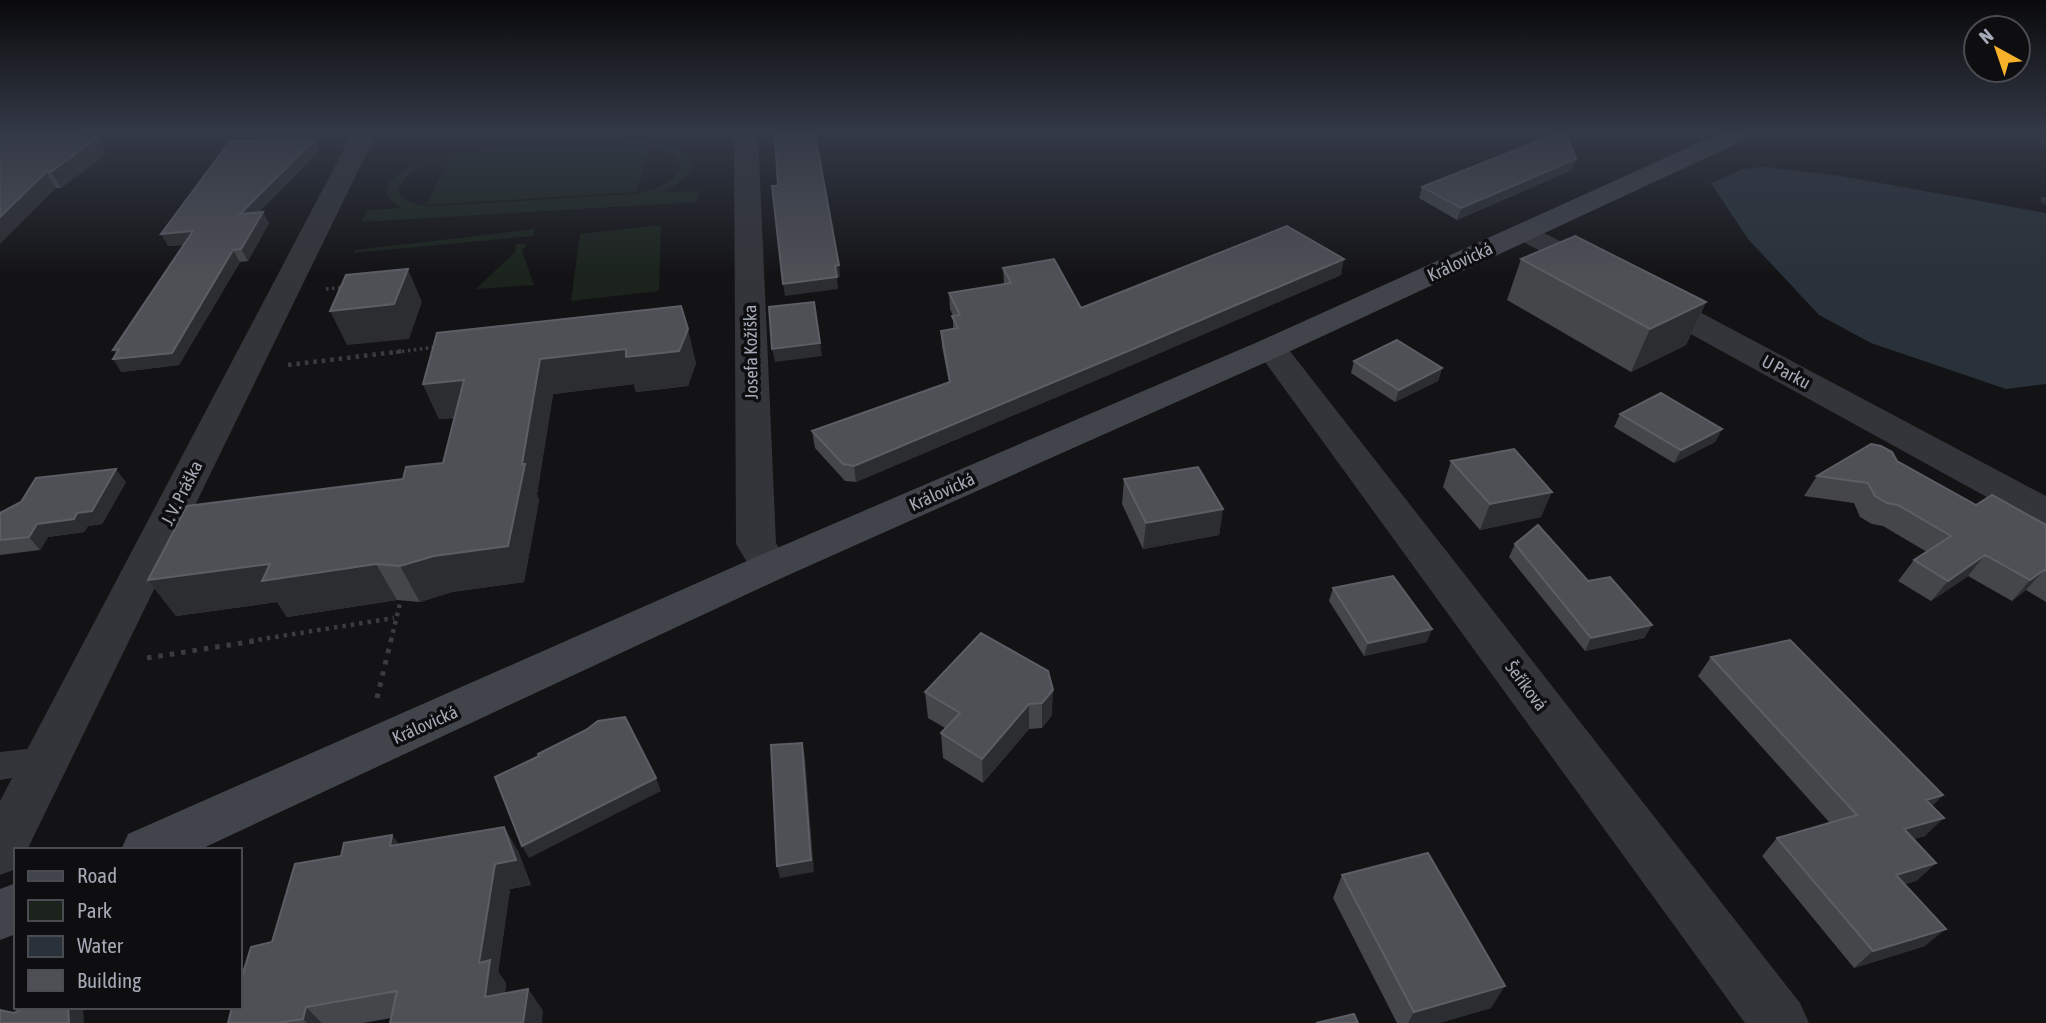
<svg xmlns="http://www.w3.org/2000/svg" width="2046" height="1023" font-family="'Asap Condensed',sans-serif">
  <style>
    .green { fill: #1b231c; fill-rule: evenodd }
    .water { fill: #29323a }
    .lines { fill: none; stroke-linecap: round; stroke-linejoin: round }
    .stream { fill: #29323a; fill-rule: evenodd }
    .path-far2 { stroke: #3a3c41; stroke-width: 3.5; stroke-dasharray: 2.5 3.5; stroke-linecap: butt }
    .path-far1 { stroke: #3a3c41; stroke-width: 4.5; stroke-dasharray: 3.5 5; stroke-linecap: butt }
    .path { stroke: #3a3c41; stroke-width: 5; stroke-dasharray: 4.5 7; stroke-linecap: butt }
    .lane { fill: #34353a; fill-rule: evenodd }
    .street { fill: #34353a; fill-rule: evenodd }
    .secondary { fill: #42444b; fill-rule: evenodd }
    .wall { fill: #44464a }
    .shaded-wall { fill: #2c2d30 }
    .building { fill: #4f5056; stroke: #5c5e65; stroke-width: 2 }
    .labels { text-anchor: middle; stroke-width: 7; stroke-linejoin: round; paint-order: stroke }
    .street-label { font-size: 18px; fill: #a5aab6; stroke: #0e0e10 }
  </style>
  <rect width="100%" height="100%" fill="#131315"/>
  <path class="green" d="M634 143C654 143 686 142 693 165 687 180 674 186 661 193L699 191 697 202 361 222 368 210 401 208C391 201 380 193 392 180 428 141 579 146 634 143ZM649 148 675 155 681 166C674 185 652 190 634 194L441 206C425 206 407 206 398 192 403 170 431 163 450 159L426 205 637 192Z
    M661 225 659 291 571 301 580 234Z
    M535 229 533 236 353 253 355 250Z
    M516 244H527L522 251 534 285 476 289 515 252Z"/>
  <path class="water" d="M1765 167 1841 176 2046 213V384L2006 389 1871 343 1819 315 1748 239 1711 183 1743 169Z"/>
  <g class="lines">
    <path class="stream" d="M2041 197H2046V205L2041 202Z"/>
    <path class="path-far2" d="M326 289 345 287
      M390 353 436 347"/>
    <path class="path-far1" d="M288 365 404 351
      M250 641 394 618
      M391 641 401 599"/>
    <path class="path" d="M147 658 261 640
      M377 698 391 640"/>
    <path class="lane" d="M45 747 56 751 61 761 56 771 0 780V752Z"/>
    <path class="street" d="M352 134H376L27 850H16V869L0 875V801Z
      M734 134H758L776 543 790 567 784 577 770 582 756 577 736 544Z
      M1526 224 1608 265 1613 271 1608 277 1598 280 1588 277 1516 238 1512 232 1516 226Z
      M1651 290 1662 292 2046 496V526L2032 522 1640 306 1636 299 1640 292Z
      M1271 338 1282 341 1800 1003 1809 1023H1745L1255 348 1260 341Z"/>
    <path class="secondary" d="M1718 134H1750L1747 139 1282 355 784 577 199 850H121L128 834 756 557 1260 341Z
      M16 883V934L0 940V889Z"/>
  </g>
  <path class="wall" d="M0 136 97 138 106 154 61 188H56Z
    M319 151 259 212 269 223 248 261 240 262 179 365 121 372 116 354 184 245 168 246Z
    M1576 159 1572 170 1457 220 1419 198 1422 187Z
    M1521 259 1706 302 1686 345 1631 372 1507 300Z
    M1003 268 1081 308 1341 275 1139 362 856 482 845 481 815 448 812 431 949 382 942 347 941 331 953 329V316L950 309 949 293 1004 284Z
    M1354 361 1442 368 1438 381 1395 402 1351 373Z
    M696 363 688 386 636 392 634 384 553 394 537 494 539 500 524 582 452 592 420 602 397 600 287 617 277 602 176 616 148 580 443 463 454 418 439 419 423 384Z
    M1620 414 1722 429 1715 442 1674 463 1614 427Z
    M1451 461 1541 517 1480 530 1443 487Z
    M1897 461 1976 505 2046 525V602L2026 590 2012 601 1968 576 1931 601 1898 581 1914 560 1927 552 1883 526 1872 524 1860 517 1854 503 1804 496 1817 476Z
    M1124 479 1223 509 1219 535 1143 549 1122 504Z
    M126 482 102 524 88 526 84 532 48 537 40 550 0 555V513Z
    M1515 544 1588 581 1652 625 1644 638 1585 651 1509 557Z
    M1333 588 1427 642 1364 656 1329 601Z
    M981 633 1052 715 1042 728 1029 729 983 783 943 758 941 733 945 728 928 718 925 692Z
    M1711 657 1943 795 1932 806 1925 836 1913 839 1936 863 1916 881 1905 884 1925 946 1854 968 1762 856 1777 838 1830 823 1698 676Z
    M392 835 399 845 518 851 531 885 510 889 498 972 506 983 505 993 528 989 543 1011 391 1018 363 1023H228L341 856Z
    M1342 875 1491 1008 1439 1023H1397L1333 898Z"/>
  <path class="shaded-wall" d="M83 136 88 144 97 138 106 154 61 188 51 172 80 138Z
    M314 140 319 151 246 226 240 214Z
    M1576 159 1572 170 1457 220 1461 208Z
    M46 172 56 188 0 244V217Z
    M263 212 269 223 248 261 241 249Z
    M193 231 200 243 168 246 161 234Z
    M233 250 240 262 179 365 121 372 113 359 119 358 113 350Z
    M1344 259 1341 275 1139 362 856 482 854 466Z
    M839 265 840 277 837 278 835 266Z
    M408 269 422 302 409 339 347 345 330 311Z
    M837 277 838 289 785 296 783 284Z
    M1706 302 1686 345 1631 372 1650 329Z
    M816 314 822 356 775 362 772 349Z
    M688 329 696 363 688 386 636 392 634 384 553 394 537 494 539 500 524 582 452 592 420 602 400 566 522 464 540 359Z
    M1442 368 1438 381 1395 402 1399 390Z
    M464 380 478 415 439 419 423 384Z
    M1722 429 1715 442 1674 463 1681 450Z
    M116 469 126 482 102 524 88 526 84 532 48 537 40 550 29 537 37 524 77 513Z
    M1552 492 1541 517 1480 530 1490 504Z
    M1223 509 1219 535 1143 549 1146 523Z
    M1985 555 1968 576 1931 601 1948 581Z
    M270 564H376L397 600 287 617 277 602 176 616 148 580Z
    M2044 570 2026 590 2012 601 2030 580Z
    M1652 625 1644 638 1585 651 1591 638Z
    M1432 629 1427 642 1364 656 1368 643Z
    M1053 690 1052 715 1042 728V703Z
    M1029 704V729L983 783 982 759Z
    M802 743 805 756 814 872 780 878 777 866Z
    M656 778 661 791 529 858 522 846Z
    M1943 795 1924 813 1926 800Z
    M1944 818 1925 836 1885 847 1904 829Z
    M504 827 518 851 531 885 510 889 498 972 506 983 502 1020 485 997 479 963 495 864Z
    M392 835 409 860 390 846Z
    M1936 863 1916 881 1877 893 1896 875Z
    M1946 929 1925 946 1854 968 1873 951Z
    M1505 986 1491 1008 1439 1023H1408L1414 1012Z
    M528 989 543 1011 542 1023H523Z
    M68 1007H83L84 1023H69Z
    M306 1007 322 1023H307L303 1019Z"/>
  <path class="building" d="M775 134H815L839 265 835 266 837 277 783 284 772 186H778Z
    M1556 134H1566L1576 159 1461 208 1422 187Z
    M0 136H83L80 138H97L51 172H46L0 217Z
    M314 140 240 214 263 212 241 249 233 250 172 353 113 359 119 349 113 350 193 231 161 234 230 141Z
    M1287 226 1344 259 1140 346 854 466 843 464 812 431 950 382 941 331 958 328 952 316 960 315 949 293 1011 283 1003 268 1054 259 1081 308Z
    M1575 236 1706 302 1650 329 1521 259Z
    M408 269 394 304 330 311 346 275Z
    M814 302 820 343 772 349 769 307Z
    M681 306 688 329 679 351 626 357V349L540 359 522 464H525L508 546 434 556 400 566 376 564 262 581 270 564 148 580 187 506 403 479 406 467 443 463 464 380 423 384 437 333Z
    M1397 340 1442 368 1399 390 1354 361Z
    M1661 393 1722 429 1681 450 1620 414Z
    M1871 444 1881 446 1892 452 1897 461 1976 505 1992 495 2046 525V571L2044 570 2030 580 1985 555 1948 581 1914 560 1951 536 1898 505 1887 503 1875 496 1868 483 1817 476Z
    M1514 449 1552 492 1490 504 1451 461Z
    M1198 467 1223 509 1146 523 1124 479Z
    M116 469 92 511 77 513 74 519 37 524 29 537 0 540V513L21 502 36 478Z
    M1538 525 1588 581 1610 577 1652 625 1591 638 1515 544Z
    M1393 576 1432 629 1368 643 1333 588Z
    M981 633 1048 671 1053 690 1042 703 1029 704 982 759 941 733 960 713 925 692Z
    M1790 640 1943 795 1926 800 1944 818 1904 829 1936 863 1896 875 1946 929 1873 951 1777 838 1857 815 1711 657Z
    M625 717 656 778 522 846 495 777 539 756 538 754 586 730 598 721Z
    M802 743 811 860 777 866 771 745Z
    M504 827 516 860 495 864 479 963 490 960 485 997 528 989 523 1023H390L397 991 306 1007 303 1019 277 1023H228L232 1007H240V983L251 947 272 942 295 864 341 856 344 843 392 835 390 846Z
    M1428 853 1505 986 1414 1012 1342 875Z
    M25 1007H68L69 1023H0V1010L14 1013Z
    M1354 1014 1358 1023H1316Z"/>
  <linearGradient id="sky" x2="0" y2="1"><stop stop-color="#0a0a0c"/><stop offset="0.48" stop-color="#333946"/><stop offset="1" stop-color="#333946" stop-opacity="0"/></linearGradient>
  <rect width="2046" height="277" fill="url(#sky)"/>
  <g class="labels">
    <g class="street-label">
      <text transform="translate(1460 262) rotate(-25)" y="6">Královická</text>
      <text transform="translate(751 352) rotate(-91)" y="6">Josefa Kožíška</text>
      <text transform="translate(1786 372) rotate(28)" y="6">U Parku</text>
      <text transform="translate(942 492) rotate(-24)" y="6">Královická</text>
      <text transform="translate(182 493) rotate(-63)" y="6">J. V. Práška</text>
      <text transform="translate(1526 686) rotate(53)" y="6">Šeříková</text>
      <text transform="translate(425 725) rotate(-24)" y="6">Královická</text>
    </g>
  </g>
  <rect x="14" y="848" width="228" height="161" fill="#0e0e10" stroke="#4a4c52" stroke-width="2"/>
  <rect x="28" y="871" width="35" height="10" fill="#42444b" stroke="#4a4c52" stroke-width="2"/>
  <text x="77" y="883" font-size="21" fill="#a5aab6">Road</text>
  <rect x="28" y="900" width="35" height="21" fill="#1b231c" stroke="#4a4c52" stroke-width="2"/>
  <text x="77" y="918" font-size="21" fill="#a5aab6">Park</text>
  <rect x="28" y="936" width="35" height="21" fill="#29323a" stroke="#4a4c52" stroke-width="2"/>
  <text x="77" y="953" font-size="21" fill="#a5aab6">Water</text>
  <rect x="28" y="970" width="35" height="21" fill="#4f5056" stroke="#4a4c52" stroke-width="2"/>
  <text x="77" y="988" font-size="21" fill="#a5aab6">Building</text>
  <g transform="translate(1997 49) rotate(320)"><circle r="33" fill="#0e0e10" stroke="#4a4c52" stroke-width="2"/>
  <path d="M0-5L12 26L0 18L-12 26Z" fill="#f8b229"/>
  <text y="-10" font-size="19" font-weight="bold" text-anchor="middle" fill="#a5aab6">N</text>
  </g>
</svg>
